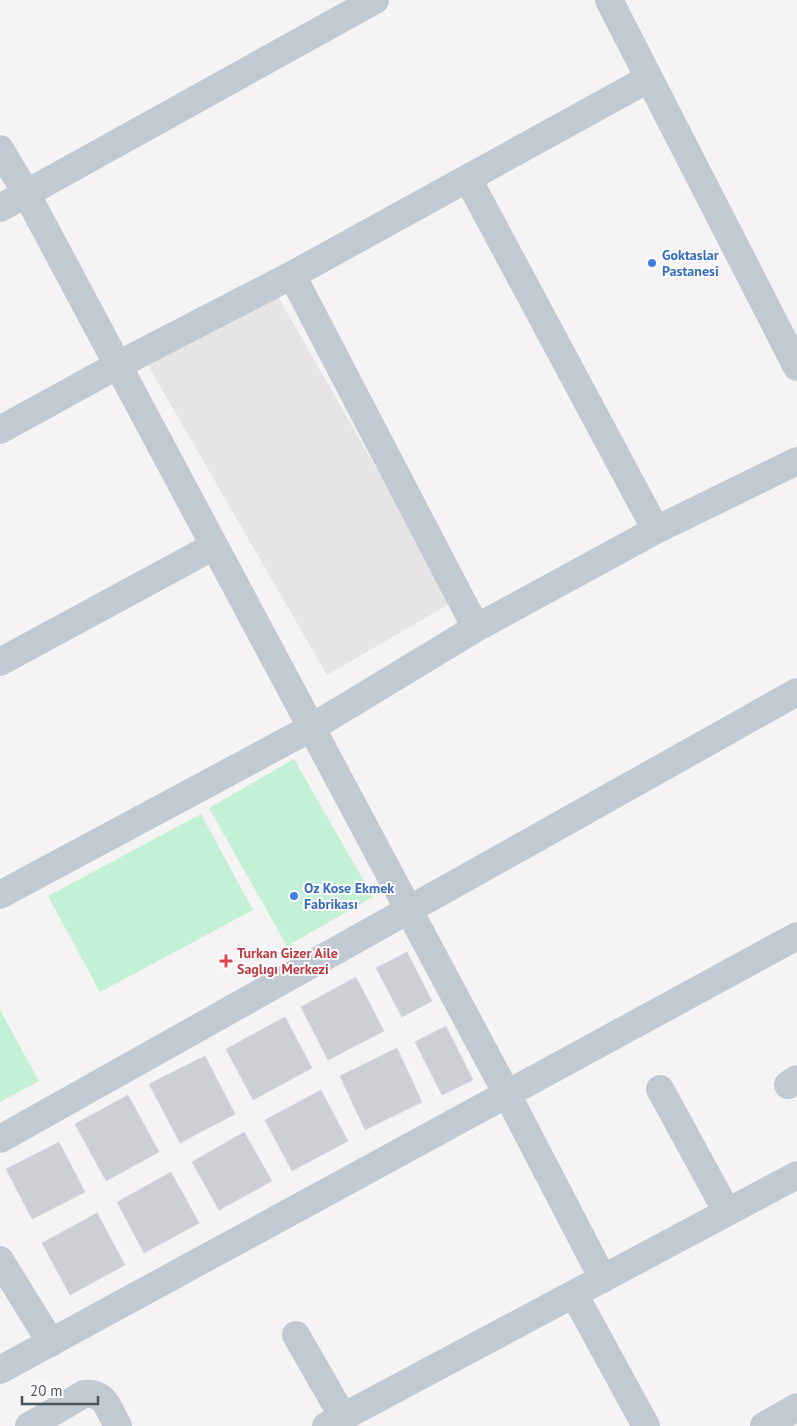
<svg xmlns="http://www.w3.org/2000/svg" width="797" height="1426" font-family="'PT Sans',sans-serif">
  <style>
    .education { fill: #e6e4e5 }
    .green { fill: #c3f1d5 }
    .building { fill: #cdcfd5; stroke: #d7d9de }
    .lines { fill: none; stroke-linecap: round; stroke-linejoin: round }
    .minor { stroke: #c1cad2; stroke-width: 28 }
    .shop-dot { fill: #3f7fe0; stroke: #fff; stroke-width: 2 }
    .health-dot { fill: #e0444e; stroke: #fff; stroke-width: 2 }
    .labels { text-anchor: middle; stroke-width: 4; stroke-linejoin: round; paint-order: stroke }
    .shop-label { font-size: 14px; font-weight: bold; fill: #366cbe; stroke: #fff; text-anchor: start }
    .health-label { font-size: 14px; font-weight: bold; fill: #be3a42; stroke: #fff; text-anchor: start }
  </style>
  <rect width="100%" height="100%" fill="#f5f3f3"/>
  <path class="education" d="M269 281 453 602 327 675 142 355Z"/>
  <path class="green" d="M294 759 373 897 287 946 209 808Z
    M201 814 253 910 100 992 48 896Z
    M0 1010 39 1081 0 1102Z"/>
  <path class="building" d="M407 952 432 1001 402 1017 376 968Z
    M356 977 384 1031 328 1060 301 1007Z
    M285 1017 312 1068 253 1100 226 1049Z
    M446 1026 473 1080 442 1095 415 1042Z
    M397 1048 422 1102 365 1130 340 1076Z
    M205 1056 235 1114 180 1143 149 1084Z
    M321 1090 348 1141 292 1171 265 1120Z
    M128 1095 159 1152 106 1181 75 1124Z
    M244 1132 272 1181 219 1210 192 1162Z
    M59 1142 85 1192 32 1219 6 1169Z
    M171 1172 199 1223 144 1253 117 1202Z
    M97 1213 125 1265 70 1295 42 1243Z"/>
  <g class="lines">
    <path class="minor" d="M609 0 797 367
      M0 149 26 193 507 1094 603 1279
      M468 179 656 530
      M0 208 375 0
      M292 275 476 628
      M0 430 118 365 292 275 648 79
      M0 662 214 546
      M0 895 311 728 476 628 656 530 797 461
      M788 1085 797 1079
      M660 1089 727 1212
      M0 1139 797 692
      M0 1260 51 1343
      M574 1294 646 1426
      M296 1335 343 1417
      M0 1370 797 936
      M29 1426 84 1394C106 1392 108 1409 118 1426
      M326 1426 797 1175
      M764 1426 797 1407"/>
  </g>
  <g class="shop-dot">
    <circle cx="652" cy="263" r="5"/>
    <circle cx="294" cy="896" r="5"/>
  </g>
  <path class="health-dot" d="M223.5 953.5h5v5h5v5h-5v5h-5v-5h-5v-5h5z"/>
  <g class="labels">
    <g class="shop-label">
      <text x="662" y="260">Goktaslar<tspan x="662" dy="16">Pastanesi</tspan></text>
      <text x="304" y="893">Oz Kose Ekmek<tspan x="304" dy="16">Fabrikası</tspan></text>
    </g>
    <g class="health-label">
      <text x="237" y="958">Turkan Gizer Aile<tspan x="237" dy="16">Saglıgı Merkezi</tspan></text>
    </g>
  </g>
  <path d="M22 1396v8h76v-8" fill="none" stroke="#4a5661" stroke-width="2.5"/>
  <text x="30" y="1396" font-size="15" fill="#4a5661" stroke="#ffffff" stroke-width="4" paint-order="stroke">20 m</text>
</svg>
